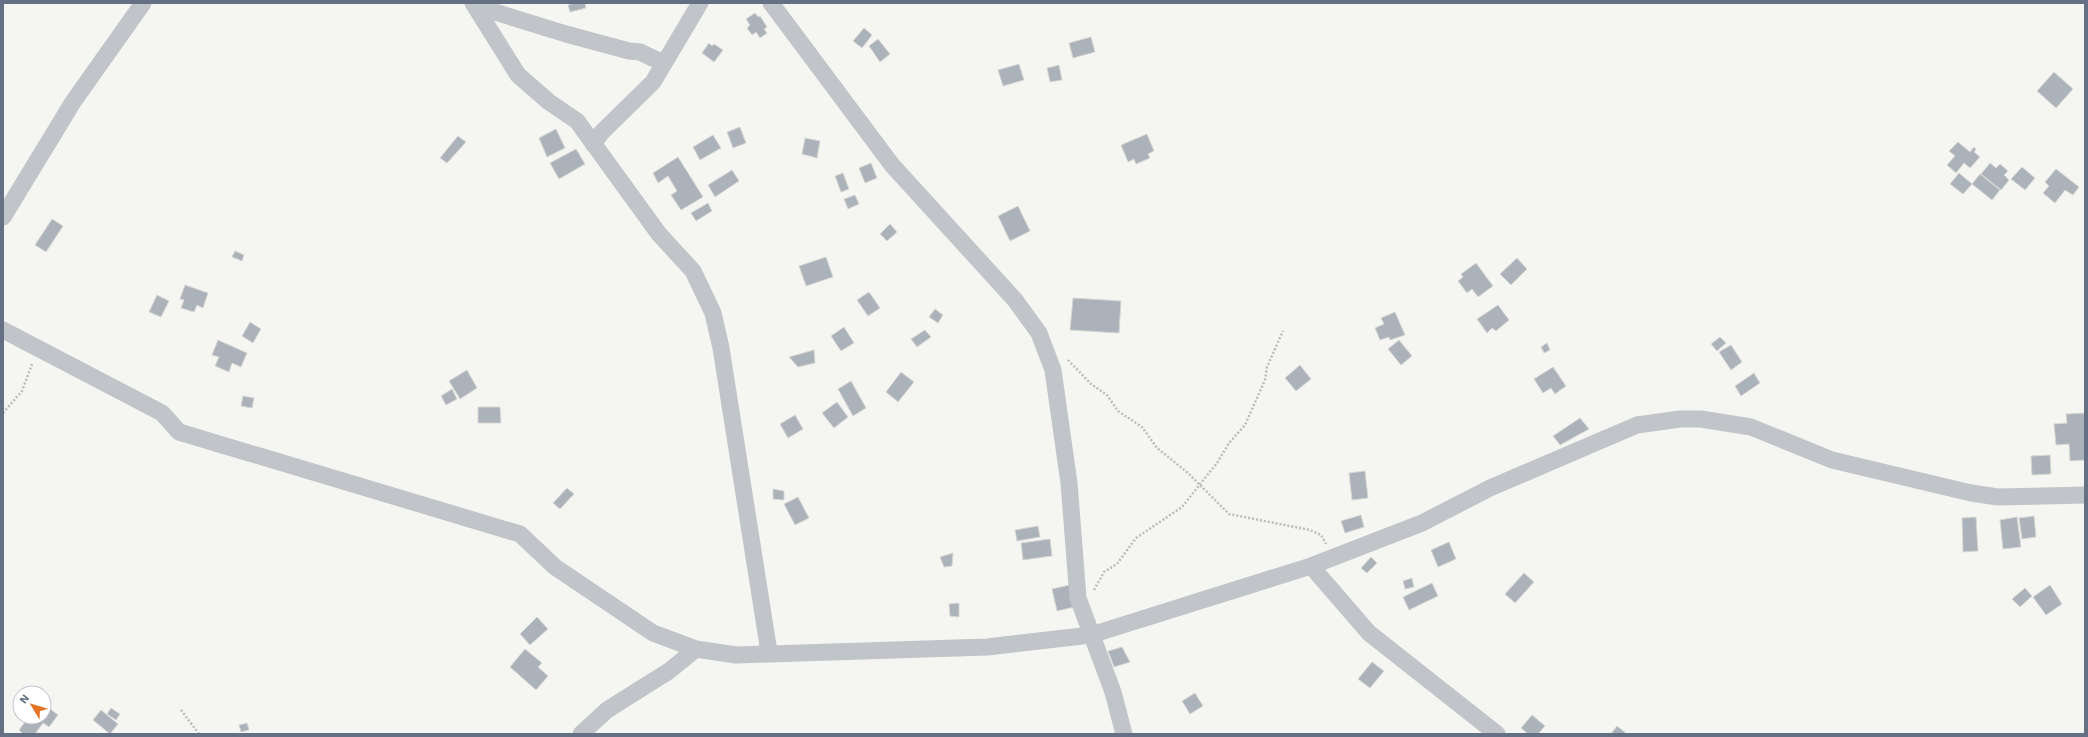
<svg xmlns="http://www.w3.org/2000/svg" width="2088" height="737" font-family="'Work Sans',sans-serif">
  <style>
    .building { fill: #acb2b9; stroke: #d7d7d5 }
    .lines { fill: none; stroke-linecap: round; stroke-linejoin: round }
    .path { stroke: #bbbcc0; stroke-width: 2.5; stroke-dasharray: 2 2; stroke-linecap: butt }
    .street { stroke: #c1c4c8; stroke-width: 17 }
  </style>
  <rect width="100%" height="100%" fill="#f5f6f2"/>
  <path class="building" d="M574 3H585L586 8 570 12 568 5Z
    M755 13 758 17 760 16 767 27 764 29 767 33 760 38 756 32 752 35 747 28 750 25 746 19Z
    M864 28 872 35 862 48 853 41Z
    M1091 37 1095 52 1073 58 1069 43Z
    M878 39 890 54 880 62 869 46Z
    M709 43 712 46 714 44 723 50 714 62 702 53Z
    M1019 64 1024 80 1003 86 998 70Z
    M1059 65 1062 80 1050 82 1047 68Z
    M2054 72 2073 89 2056 108 2037 91Z
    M740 127 746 143 733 148 727 132Z
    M556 129 565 148 547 157 539 138Z
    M1147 134 1154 151 1148 154 1150 158 1136 164 1134 159 1128 162 1121 145Z
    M713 135 721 148 700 160 693 147Z
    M458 136 466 142 447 163 440 158Z
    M805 138 820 141 817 158 802 154Z
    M1958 142 1970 152 1974 147 1976 149 1974 152 1980 157 1970 168 1964 163 1956 173 1947 165 1955 156 1949 151Z
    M576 149 585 164 559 179 550 163Z
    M678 157 703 197 681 210 671 195 677 191 668 176 658 183 653 173Z
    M871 163 877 178 865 183 859 168Z
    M1990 163 1996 168 2000 164 2008 171 2004 175 2009 180 2001 190 1981 174Z
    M2022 167 2035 178 2025 190 2011 179Z
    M2056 169 2079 187 2073 195 2065 190 2055 203 2043 193 2049 186 2045 182Z
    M732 170 739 181 715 197 708 185Z
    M843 173 849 189 841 192 835 176Z
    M1959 173 1972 184 1963 194 1950 184Z
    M1980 174 2000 190 1992 200 1972 184Z
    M855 195 859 204 848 209 844 199Z
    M708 203 712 211 696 221 691 213Z
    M1018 206 1030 231 1010 241 998 216Z
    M52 219 63 226 46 252 35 245Z
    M890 224 897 232 887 241 880 234Z
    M235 251 244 255 242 261 232 257Z
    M826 257 833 277 806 286 799 266Z
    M1517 258 1527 269 1511 285 1500 274Z
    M1476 263 1493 286 1478 297 1472 289 1467 293 1458 281 1463 277 1461 274Z
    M185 285 208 293 203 308 197 305 194 312 181 308 184 300 180 299Z
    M869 292 880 308 868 316 857 300Z
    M157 295 169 301 161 317 149 312Z
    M1073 298 1121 301 1119 333 1070 330Z
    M1498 305 1509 320 1496 331 1492 328 1487 333 1477 319Z
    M935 309 943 315 938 323 929 317Z
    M1395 312 1405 335 1390 340 1389 337 1380 340 1375 328 1384 324 1381 318Z
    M250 322 261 329 253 343 242 336Z
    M844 327 854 343 841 351 831 336Z
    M925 330 931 337 917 347 911 339Z
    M1720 337 1726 343 1717 351 1711 344Z
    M218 340 247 353 241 367 232 363 229 372 215 366 219 357 212 355Z
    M1399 340 1412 356 1401 365 1388 349Z
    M1547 343 1550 350 1544 353 1541 347Z
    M1731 345 1742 362 1731 370 1719 352Z
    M814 350 815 363 798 367 789 357Z
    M1300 365 1311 379 1296 391 1285 378Z
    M1553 367 1566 386 1555 394 1551 388 1543 393 1534 379Z
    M467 370 477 388 460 399 449 381Z
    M901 372 914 382 898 402 886 392Z
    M1754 373 1760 383 1741 396 1735 386Z
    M851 381 866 408 853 416 838 389Z
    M452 389 457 399 446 405 441 396Z
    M243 396 254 398 252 408 241 406Z
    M837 402 848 417 834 428 822 413Z
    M478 407H500L501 423H478Z
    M2085 413V460L2070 461 2069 444 2056 445 2054 424 2067 423 2066 414Z
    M795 415 803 429 788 438 780 424Z
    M1580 418 1589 429 1560 445 1553 436Z
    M2050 455 2051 474 2032 475 2031 456Z
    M1365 471 1368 498 1352 500 1349 473Z
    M567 488 574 494 560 509 553 503Z
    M773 489 784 491V500L773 499Z
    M798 497 809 518 795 525 784 504Z
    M1361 515 1364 527 1345 533 1341 521Z
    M2034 516 2036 537 2022 539 2019 518Z
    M1976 517 1978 551 1963 552 1962 518Z
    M2017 517 2021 547 2003 549 2000 520Z
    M1038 526 1040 537 1017 541 1015 530Z
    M1050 539 1052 556 1023 560 1021 543Z
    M1449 542 1456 559 1438 567 1431 550Z
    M953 553 952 566 944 567 940 557Z
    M1371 557 1377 563 1367 573 1361 568Z
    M1524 573 1534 582 1515 603 1505 594Z
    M1412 578 1414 587 1405 589 1403 581Z
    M1432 583 1438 596 1409 610 1403 597Z
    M1074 584 1079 606 1057 611 1052 589Z
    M2050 585 2062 604 2046 615 2033 597Z
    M2025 588 2032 596 2020 607 2012 599Z
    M959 603V617L950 616 949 604Z
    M537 617 548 629 530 645 520 634Z
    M1122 647 1130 662 1114 667 1108 651Z
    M525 649 542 663 538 667 548 676 536 690 510 667Z
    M1372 662 1384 671 1370 688 1358 679Z
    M1195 693 1203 706 1190 714 1182 701Z
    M44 704 58 715 49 727 43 723 35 734H23L19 730 29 717H44Z
    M111 708 120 714 116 720 107 714Z
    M101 710 118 724 110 734 93 720Z
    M1532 715 1545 726 1538 734H1528L1521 728Z
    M247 723 249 730 241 732 239 725Z
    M1617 726 1627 734H1611Z"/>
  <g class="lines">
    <path class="path" d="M1068 360 1091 384 1107 395 1118 411 1142 427 1157 448 1188 473 1229 514 1310 530 1321 535 1326 544
      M3 413 22 391 32 364
      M1094 590 1104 572 1117 564 1136 538 1182 507 1217 463 1229 443 1245 425 1265 380 1267 367 1283 331
      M181 710 199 734"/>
    <path class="street" d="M473 3 518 75 549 102 577 121 659 234 693 271 713 313 721 348 769 652
      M477 3 482 8 566 34 629 51 640 52 663 63
      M771 3 892 165 1015 300 1039 333 1053 370 1069 483 1078 598 1113 692 1124 734
      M593 144 602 132 653 82 700 3
      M3 217 73 102 143 3
      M3 330 162 413 179 432 520 534 555 567 653 633 696 649 736 655 987 647 1091 635 1311 566 1422 523 1490 488 1637 425 1680 419H1701L1751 427 1832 460 1971 493 1998 497 2085 495
      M1311 566 1369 633 1497 734
      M581 734 607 710 669 671 696 649"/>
  </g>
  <rect width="2088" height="737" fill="none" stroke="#657084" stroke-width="8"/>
  <g transform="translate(32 705) rotate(308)"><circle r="19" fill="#ffffff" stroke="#c1c6ce"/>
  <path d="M0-3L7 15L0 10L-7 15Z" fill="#e47325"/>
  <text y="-6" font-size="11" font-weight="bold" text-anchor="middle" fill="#657084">N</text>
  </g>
</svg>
